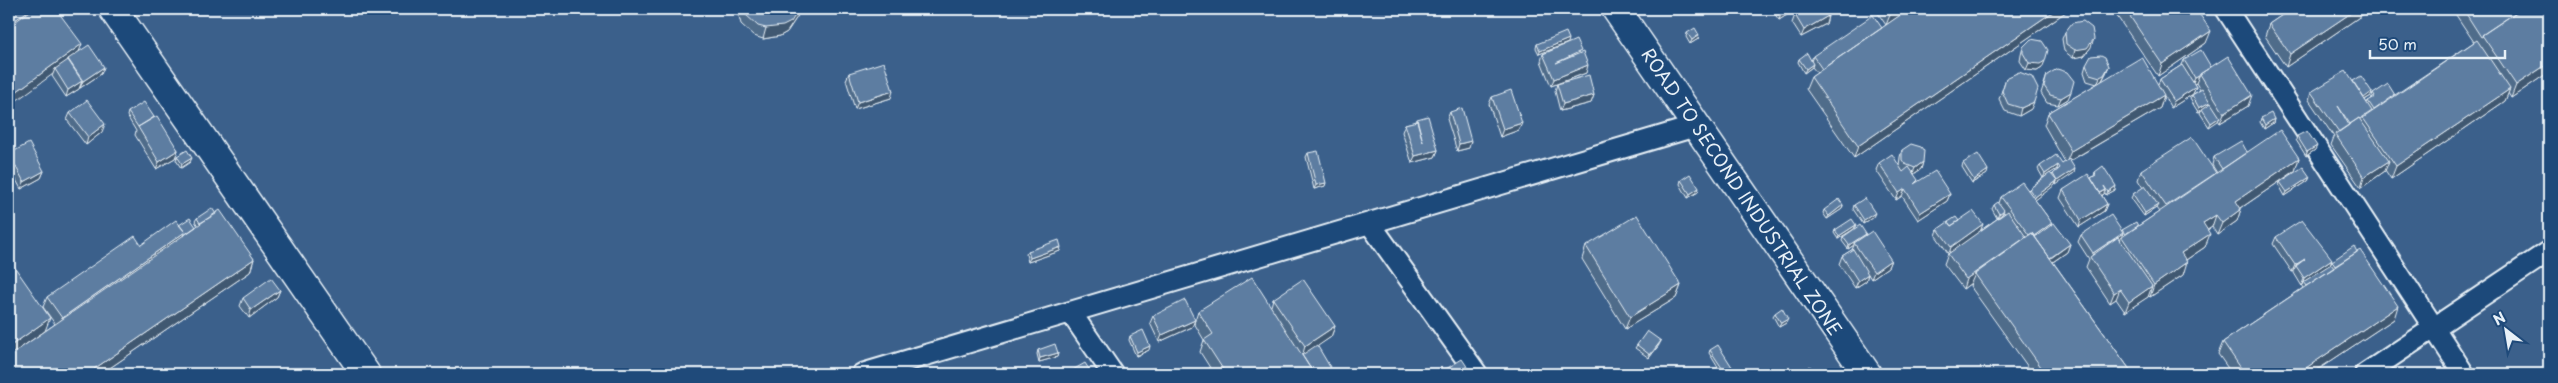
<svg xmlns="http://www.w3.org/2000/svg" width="2558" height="383" font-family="'Playpen Sans',sans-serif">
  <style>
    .built { fill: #3a608b }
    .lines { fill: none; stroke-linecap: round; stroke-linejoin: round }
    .street-casing { stroke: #e8f1f8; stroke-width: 24 }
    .secondary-casing { stroke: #e8f1f8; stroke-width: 31 }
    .street { stroke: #1f4a7a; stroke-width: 20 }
    .secondary { stroke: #1f4a7a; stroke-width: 28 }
    .wall { fill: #506c8a; stroke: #e8f1f8; fill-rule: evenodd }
    .shaded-wall { fill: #415871; stroke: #e8f1f8 }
    .building { fill: #5d7da1; stroke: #e8f1f8 }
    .labels { text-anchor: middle; stroke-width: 5; stroke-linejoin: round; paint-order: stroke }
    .street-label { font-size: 18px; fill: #e8f1f8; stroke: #1f4a7a }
  </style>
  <rect width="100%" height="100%" fill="#2b5482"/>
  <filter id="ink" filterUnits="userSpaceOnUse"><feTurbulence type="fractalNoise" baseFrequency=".02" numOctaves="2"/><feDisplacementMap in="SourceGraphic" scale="10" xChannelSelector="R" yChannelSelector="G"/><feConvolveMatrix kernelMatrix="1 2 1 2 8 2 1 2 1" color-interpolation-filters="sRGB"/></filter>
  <g filter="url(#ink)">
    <path class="built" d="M9 9H2549V374H9Z"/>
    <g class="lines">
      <defs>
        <path id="street" d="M2226 9 2464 374
          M1371 225 1477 374
          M1071 313 1113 374
          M862 374 1696 126
          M2365 374 2549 251"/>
        <path id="secondary" d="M113 9 366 374
          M1616 9 1867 374"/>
      </defs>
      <use href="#street" class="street-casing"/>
      <use href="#secondary" class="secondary-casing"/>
      <use href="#street" class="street"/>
      <use href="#secondary" class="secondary"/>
    </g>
    <path class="wall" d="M9 9 104 67 101 74 80 88V87L79 89 66 97 52 76 53 74Z
      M737 9H800L797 17 787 32 780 36 763 39 754 36 741 24Z
      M1771 9H1796L1779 20Z
      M1875 9H2070L1854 158 1806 89 1811 77 1817 73 1812 67 1804 73 1798 62 1799 59 1811 61 1813 56 1882 28 1886 25Z
      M2112 9H2196L2206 43 2158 76Z
      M2291 9H2371L2286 67 2265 36 2269 24Z
      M2452 9H2549V72L2511 98 2508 93 2505 101 2391 179 2385 170V171L2361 188 2331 145 2334 137 2309 100 2311 92 2353 81 2372 92 2371 96 2365 100 2367 103 2368 101 2371 100 2373 94 2395 95 2474 42Z
      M1795 15 1828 16 1826 24 1801 37 1792 23Z
      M2065 32 2091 47 2084 56 2073 58 2064 51 2062 39Z
      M1687 33 1699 35 1698 39 1690 44 1686 37Z
      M1567 43 1539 54 1536 48 1537 44 1568 43 1580 54 1586 73 1551 86 1541 61 1543 54Z
      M2023 47 2042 68 2037 71 2026 70 2020 61 2021 55Z
      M2184 60 2211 67 2248 106 2220 123 2218 120 2209 127 2200 113 2201 110 2198 112 2190 99 2192 95 2200 90 2196 83 2194 84 2196 87 2193 94 2171 108 2164 96 2160 108 2070 161 2074 173 2055 184 2035 200 2052 223 2051 225 2070 244 2067 252 2053 262 2133 374H2033L1970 286 1971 283 1963 289 1944 264 1948 253 1936 236 1938 229 1959 221 1981 230 2005 213 2003 212 2002 214 1997 218 1992 209 1994 205 1999 203 2001 197 2028 190 2029 189 2043 178 2038 169 2040 166 2062 164 2065 162 2044 125 2048 113 2097 84 2087 81 2084 72 2086 65 2109 66 2106 73 2102 81 2158 84 2160 79 2182 65ZM2057 169 2058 170 2053 174 2052 175 2050 173Z
      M849 73 891 98 855 109 846 80Z
      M2047 75 2068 99 2058 105 2047 103 2041 93Z
      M2006 78 2031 109 2019 116 2005 111 1999 99Z
      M1557 84 1594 95 1591 103 1560 111 1555 91Z
      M1492 97 1519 130 1500 137 1489 104Z
      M128 112 154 117 178 150 175 158 156 169 135 135 136 131 127 116Z
      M1450 112 1469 148 1457 151 1447 119Z
      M70 113 102 132 86 145 67 120Z
      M2261 118 2274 119 2273 123 2264 129 2260 122Z
      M1417 119 1438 150 1435 157 1412 163 1402 132 1405 124 1417 121Z
      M2297 136 2315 150 2306 156 2296 140Z
      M1902 150 1923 162 1921 169 1914 174 1917 182 1950 194 1947 201 1918 220 1902 196 1896 200 1876 170 1879 163 1899 166 1900 157Z
      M2247 152 2299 158 2295 171 2241 208V209L2237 221 2217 235 2212 227 2207 230 2205 247 2186 260 2183 275 2150 297 2149 296 2125 312 2116 299 2110 303 2086 267 2089 259 2078 242 2081 235 2122 231V230L2138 226 2159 212 2156 208 2144 216 2131 198 2133 194 2143 188 2138 180 2141 170 2216 173H2217L2212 165 2214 157Z
      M1308 153 1325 186 1314 189 1306 157Z
      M9 154 44 171 41 178 21 189 9 167Z
      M177 156 190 162 181 168 176 160Z
      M1963 163 1987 174 1972 183 1962 167Z
      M2095 172 2115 190 2106 195 2105 193 2102 196 2107 204 2104 211 2079 227 2060 198 2063 190 2091 178 2094 176Z
      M2310 177 2308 181 2285 196 2279 185 2280 182Z
      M1681 180 1698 192 1688 198 1680 184Z
      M1843 205 1842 209 1827 219 1823 213 1824 210Z
      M1854 205 1873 217 1863 224 1853 209Z
      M216 214 254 259 250 272 101 374H9V356L55 324 43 307 47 297 141 245 179 225 196 227 198 226 195 221 197 218Z
      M1854 229 1838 239 1834 233 1835 230Z
      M1866 234 1865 236 1891 260 1888 267 1871 279 1868 274 1866 281 1855 288 1839 264 1842 256 1852 250 1854 245 1848 249 1842 241 1843 237Z
      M2276 237 2330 264 2332 261 2394 319 2311 374H2232L2218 354 2223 342 2303 288 2294 273V271L2292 272 2273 244Z
      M1586 246 1681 285 1676 298 1625 329 1582 259Z
      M1028 251H1060L1028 262 1026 254Z
      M280 290 277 297 249 318 240 306 243 298Z
      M1273 299 1335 326 1331 337 1317 346 1332 374H1214L1200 352 1204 340 1194 323 1198 311 1271 306Z
      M1775 313 1786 323 1779 327 1773 316Z
      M1153 316 1192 327 1159 342 1150 323Z
      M1130 336 1149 350 1136 356 1129 340Z
      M1637 345H1659L1649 358 1635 348Z
      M1038 350 1058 353 1057 357 1039 362 1037 354Z
      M1710 350 1736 373V374H1722L1709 353Z"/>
    <path class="shaded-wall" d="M31 9H43L9 34V24Z
      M800 9 797 17 787 32 780 36 763 39 766 28Z
      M1783 9H1796L1779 20Z
      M1898 9H1910L1886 25 1890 15Z
      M2057 9H2070L1854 158 1858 146Z
      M2357 9H2371L2286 67 2290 54Z
      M1828 16 1826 24 1801 37 1804 30Z
      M2211 31 2206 43 2158 76 2162 64Z
      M1699 35 1698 39 1690 44 1692 40Z
      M1569 39 1568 43 1539 54 1540 51Z
      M2094 39 2091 47 2084 56 2073 58 2075 50Z
      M82 44 77 57 68 59 66 65 55 69 53 74 9 106V97Z
      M2045 61 2042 68 2037 71 2026 70 2029 63Z
      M2549 63V72L2511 98 2516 85Z
      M1813 64 1812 67 1804 73 1806 69Z
      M1588 65 1586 73 1551 86 1554 79Z
      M2109 66 2106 73 2101 82 2097 84 2100 77Z
      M104 67 101 74 80 88 83 81Z
      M2199 76 2196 83 2192 85 2195 78Z
      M82 81 79 89 66 97 68 90Z
      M2196 87 2193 94 2171 108 2174 101Z
      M2510 89 2505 101 2391 179 2396 166Z
      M893 91 891 98 855 109 858 102Z
      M2071 92 2068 99 2058 105 2061 98Z
      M2372 92 2371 96 2361 102 2362 98Z
      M1594 95 1591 103 1560 111 1563 104Z
      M2164 95 2160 108 2066 163 2071 151Z
      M2252 95 2248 106 2220 123 2224 113Z
      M2034 102 2031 109 2019 116 2021 108Z
      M2210 102 2209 106 2198 112 2199 108Z
      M2220 117 2218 121 2209 127 2211 123Z
      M2274 119 2273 123 2264 129 2265 125Z
      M1522 123 1519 130 1500 137 1503 129Z
      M105 124 102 132 86 145 88 137Z
      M1471 141 1469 148 1457 151 1459 144Z
      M2317 146 2315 150 2306 156 2307 152Z
      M178 150 175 158 156 169 159 162Z
      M1438 150 1435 157 1412 163 1415 156Z
      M192 158 190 162 181 168 182 164Z
      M2299 158 2295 171 2232 214 2236 201Z
      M2389 161 2385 171 2361 188 2364 177Z
      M1923 162 1921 169 1912 175 1915 168Z
      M2058 165 2057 169 2043 178 2045 174Z
      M2075 169 2074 173 2056 185 2057 181Z
      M1988 170 1987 174 1972 183 1974 180Z
      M44 171 41 178 21 189 24 182Z
      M2310 177 2308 181 2285 196 2287 192Z
      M2057 181 2055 185 2034 201 2035 197Z
      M1326 183 1325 186 1314 189 1316 185Z
      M2116 186 2115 190 2106 195 2108 192Z
      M1699 188 1698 192 1688 198 1690 194Z
      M1905 189 1902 196 1896 200 1899 193Z
      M2106 190 2104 194 2097 198 2098 195Z
      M1950 194 1947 201 1918 220 1920 213Z
      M2107 204 2104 211 2079 227 2081 220Z
      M1843 205 1842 209 1827 219 1829 216Z
      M2158 205 2156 208 2144 216 2145 213Z
      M2241 209 2237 221 2217 235 2222 223Z
      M2004 210 2002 214 1997 218 1999 214Z
      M1875 213 1873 217 1863 224 1864 220Z
      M2216 215 2212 227 2198 236 2203 223Z
      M2052 223 2049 230 2031 238Z
      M1983 224 1980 232 1949 254 1951 247Z
      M1856 225 1854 229 1838 239 1839 236Z
      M185 232 183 237 58 328 62 318Z
      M2123 233 2120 241 2091 259 2093 253Z
      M1866 234 1864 238 1854 243V245L1848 249 1849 245Z
      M2210 234 2205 247 2177 266 2181 253Z
      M2026 237 1975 274 1971 283 1963 289 1966 279Z
      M2070 244 2067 252 2044 268 2047 261Z
      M1061 247 1060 251 1028 262 1030 258Z
      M254 259 250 272 101 374H92L94 369Z
      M2305 259 2296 266 2294 271 2292 272 2295 265Z
      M2332 259 2329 267 2303 282 2302 285 2304 278Z
      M1891 260 1888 267 1871 279 1874 272Z
      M2187 262 2183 275 2150 297 2154 285Z
      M1868 274 1866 281 1855 288 1858 281Z
      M1681 285 1676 298 1625 329 1630 317Z
      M2152 286 2148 297 2125 312 2129 302Z
      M2120 289 2116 299 2110 303 2114 293Z
      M280 290 277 297 249 318 251 310Z
      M2398 306 2394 319 2311 374H2297Z
      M50 318 45 331 9 356V347Z
      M1788 319 1786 323 1779 327 1781 323Z
      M1195 320 1192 327 1159 342 1162 335Z
      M1335 326 1331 337 1302 357 1305 346Z
      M1661 341 1659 345 1649 358 1650 355Z
      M1150 346 1149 350 1136 356 1137 352Z
      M1058 353 1057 357 1039 362 1040 358Z"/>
    <path class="building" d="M9 9H31L9 24Z
      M33 9H56L82 44 9 97V26Z
      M744 9H799L791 22 783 26 766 28 758 26 745 14Z
      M1805 9H1823L1828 16 1804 30 1795 15Z
      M1886 9H1898L1890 15Z
      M1909 9H2057L1858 146 1811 77Z
      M2125 9H2196L2211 31 2162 64Z
      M2291 9H2357L2290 54 2269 24Z
      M2463 9H2521L2482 35 2483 36 2481 37Z
      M2521 9H2549V63L2516 85 2482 35Z
      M1873 15 1882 28 1822 69 1813 56Z
      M2083 21 2092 28 2094 39 2087 48 2075 50 2066 44 2065 32 2072 23Z
      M1695 28 1699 35 1692 40 1687 33Z
      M1566 32 1569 39 1540 51 1537 44Z
      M2031 39 2042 41 2048 50 2045 61 2040 64 2029 63 2023 53V47Z
      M1576 40 1581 51 1556 63 1583 52 1588 65 1554 79 1543 54Z
      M2477 40 2510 89 2396 166 2363 118Z
      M89 45 104 67 83 81 68 59Z
      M2201 50 2211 67 2200 74 2199 76 2195 78 2184 60Z
      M1807 53 1813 64 1806 69 1799 59Z
      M2101 55 2105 57 2109 66 2104 75 2100 77 2090 74 2086 65 2091 56Z
      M2228 56 2252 95 2224 113 2200 74Z
      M2142 57 2164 95 2071 151 2048 113Z
      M68 60 82 81 68 90 55 69Z
      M884 62 893 91 858 102 849 73Z
      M2182 65 2196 87 2174 101 2160 79Z
      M2057 69 2067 72 2074 81 2071 92 2061 98 2050 95 2044 86 2047 75Z
      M2346 71 2372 111 2360 119 2359 118 2350 124 2338 106 2349 125 2339 132 2311 92Z
      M2019 72 2032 77 2038 89 2034 102 2021 108 2008 104 2002 91 2006 78Z
      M1589 75 1594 95 1563 104 1557 84Z
      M2361 76 2372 92 2364 98 2353 81Z
      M2388 84 2395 95 2374 110 2368 101 2375 97 2373 94Z
      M2202 89 2210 102 2199 108 2192 95Z
      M1511 90 1522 123 1503 129 1492 97Z
      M87 100 105 124 88 137 70 113Z
      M144 102 154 117 138 127 128 112Z
      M2211 103 2220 117 2211 123 2202 109Z
      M1462 108 1471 141 1459 144 1450 112Z
      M2271 113 2274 119 2265 125 2261 118Z
      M157 116 178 150 159 162 138 127Z
      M1428 116 1438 150 1415 156 1405 124 1417 121 1423 142 1417 119Z
      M2359 118 2389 161 2364 177 2335 134Z
      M2280 130 2299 158 2236 201 2241 209 2222 223 2216 215 2203 223 2210 234 2181 253 2187 262 2154 285 2122 237Z
      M2307 131 2317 146 2307 152 2297 136Z
      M2192 137 2216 173 2166 206 2141 170Z
      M2241 141 2247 152 2222 169 2214 157Z
      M29 143 44 171 24 182 9 154Z
      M1911 144 1921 147 1924 151 1923 162 1915 168 1905 164 1902 160V150Z
      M187 150 192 158 182 164 177 156Z
      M1318 151 1326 183 1316 185 1308 153Z
      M1892 154 1903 172 1909 167 1918 180 1914 184 1935 171 1950 194 1920 213 1905 189 1899 193 1879 163Z
      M1978 154 1988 170 1974 180 1963 163Z
      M2056 155 2062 164 2069 159 2075 169 2057 181 2053 174 2060 168 2058 165 2045 174 2040 166Z
      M2103 166 2116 186 2108 192 2104 186 2106 190 2100 193 2091 178 2096 175 2095 172Z
      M2303 167 2310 177 2287 192 2280 182Z
      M2050 173 2057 181 2035 197 2029 189Z
      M1690 174 1699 188 1690 194 1681 180Z
      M2088 174 2107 204 2081 220 2063 190Z
      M2022 182 2052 223 2034 236 2032 233 2029 235 2001 197Z
      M2145 186 2158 205 2145 213 2133 194Z
      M1865 198 1875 213 1864 220 1854 205Z
      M1839 199 1843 205 1829 216 1824 210Z
      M1998 202 2004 210 1999 214 1994 205Z
      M212 208 216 214 200 223 197 218Z
      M220 210 254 259 94 369 98 374H10L9 372V356Z
      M1973 211 1983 224 1951 247 1938 229 1948 222 1951 226Z
      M2008 211 2026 237 1966 279 1948 254Z
      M1637 215 1681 285 1630 317 1586 246Z
      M2111 215 2123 233 2093 253 2081 235Z
      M1956 217 1959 221 1951 226 1948 222Z
      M190 218 196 227 183 236 185 232 179 225Z
      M1852 219 1856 225 1839 236 1835 230Z
      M176 220 185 232 62 318 47 297 135 236 141 245Z
      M2302 220 2332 259 2304 278 2296 266 2305 259 2295 265 2276 237Z
      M2136 222 2138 226 2125 234 2122 230Z
      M2054 223 2070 244 2050 258 2035 237Z
      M1860 225 1866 234 1849 245 1843 237Z
      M1872 231 1891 260 1874 272 1854 243Z
      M2032 233 2133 374H2046L1975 274Z
      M2118 237 2152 286 2129 302 2120 289 2114 293 2090 257Z
      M1059 240 1061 247 1030 258 1028 251Z
      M2354 246 2357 252 2335 266 2332 261Z
      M1853 249 1868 274 1858 281 1842 256Z
      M2360 250 2398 306 2297 374H2245L2223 342Z
      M9 259 50 318 9 347Z
      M2331 264 2334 268 2306 286 2303 282Z
      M1252 277 1314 374H1226L1204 340 1213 334 1198 311Z
      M271 278 280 290 251 310 243 298Z
      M1303 279 1335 326 1305 346 1273 299Z
      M1185 300 1195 320 1162 335 1153 316Z
      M1782 308 1788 319 1781 323 1775 313Z
      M1143 330 1150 346 1137 352 1130 336Z
      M1647 331 1661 341 1650 355 1637 345Z
      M1055 344 1058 353 1040 358 1038 350Z
      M1317 345 1333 372 1329 374H1314L1302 355Z
      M1718 345 1736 373 1734 374H1726L1710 350Z
      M1462 359 1472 374H1438Z
      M1085 363 1092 374H1072L1071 371Z
      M1810 366 1815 374H1797Z"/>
  </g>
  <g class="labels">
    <g class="street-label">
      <text transform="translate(1741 192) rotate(56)" y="6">ROAD TO SECOND INDUSTRIAL ZONE</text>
    </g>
  </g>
  <rect width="2558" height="383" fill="none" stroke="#1f4a7a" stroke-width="30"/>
  <rect x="15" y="15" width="2528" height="353" fill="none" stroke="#e8f1f8" stroke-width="2" filter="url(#ink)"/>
  <g transform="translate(2506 330) rotate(329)" stroke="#1f4a7a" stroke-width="4" paint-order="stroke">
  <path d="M0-4L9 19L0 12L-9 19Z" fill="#e8f1f8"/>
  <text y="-8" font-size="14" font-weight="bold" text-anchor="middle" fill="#e8f1f8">N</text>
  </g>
  <path d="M2370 50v8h135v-8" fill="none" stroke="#e8f1f8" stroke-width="2.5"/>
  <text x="2378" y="50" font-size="15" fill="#e8f1f8" stroke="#1f4a7a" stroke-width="4" paint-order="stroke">50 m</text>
</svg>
